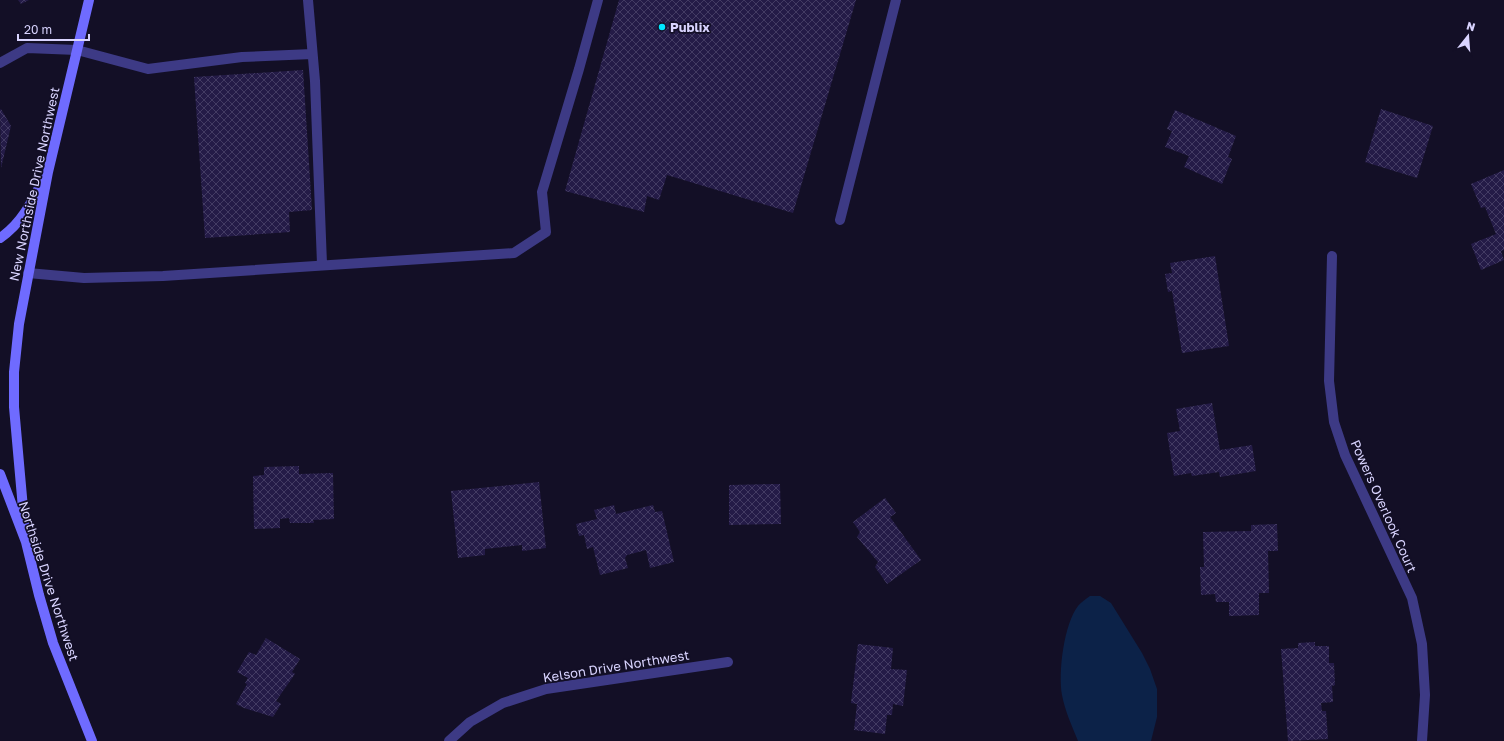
<svg xmlns="http://www.w3.org/2000/svg" width="1504" height="741" font-family="'Golos Text',sans-serif">
  <style>
    .water { fill: #0c2248 }
    .building { fill: url(#building-cross-hatch) }
    .lines { fill: none; stroke-linecap: round; stroke-linejoin: round }
    .lane { stroke: #3d3a85; stroke-width: 10 }
    .street { stroke: #3d3a85; stroke-width: 10 }
    .secondary { stroke: #6f6bff; stroke-width: 10 }
    .poi-dot { fill: #00e5ff; stroke: #130f26; stroke-width: 1.5 }
    .labels { text-anchor: middle; stroke-width: 3.5; stroke-linejoin: round; paint-order: stroke }
    .poi-label { font-size: 13px; font-weight: bold; fill: #d9d4ff; stroke: #130f26; text-anchor: start }
    .street-label { font-size: 13px; fill: #d9d4ff; stroke: #130f26 }
  </style>
  <defs>
    <pattern id="building-cross-hatch" width="8" height="8" patternUnits="userSpaceOnUse"><rect width="8" height="8" fill="#241b47"/><path d="M0 0l8 8M0 8l8-8" fill="none" stroke="#433b63"/></pattern>
  </defs>
  <rect width="100%" height="100%" fill="#130f26"/>
  <path class="water" d="M1090 596H1100L1111 603 1142 653 1150 669 1157 689V717L1151 741H1078C1072 726 1065 711 1062 695 1058 672 1064 624 1078 606 1081 602 1086 599 1090 596Z"/>
  <path class="building" d="M18 0H29L21 4Z
    M619 0H856L793 213 667 175 659 200 647 196 644 212 565 191Z
    M303 70 312 210 289 212 290 232 205 238 194 77Z
    M1 109 11 126 1 168 0 110Z
    M1381 109 1433 126 1417 178 1365 162Z
    M1175 110 1236 136 1228 157 1232 159 1222 184 1184 167 1189 156 1165 147 1172 131 1167 129Z
    M1504 170V250L1501 251 1504 260 1481 270 1471 244 1496 234 1485 207 1481 208 1471 184Z
    M1215 256 1229 346 1182 353 1172 291 1168 292 1165 274 1172 273 1170 263Z
    M1212 403 1220 450 1252 445 1256 471 1220 477 1219 472 1192 476 1191 473 1174 476 1167 433 1180 431 1176 409Z
    M299 466V474L333 473 334 519 313 520 314 523H290L289 518 280 519V528L254 529 253 476 264 475V467Z
    M539 482 546 548 522 551V545L485 549V555L458 558 451 491Z
    M780 484 781 524 729 525V485Z
    M885 498 896 513 890 517 921 560 887 584 875 567 878 562 857 537 860 532 853 522Z
    M614 505 616 514 653 505 655 512 662 511 674 562 650 568 646 550 627 555 625 558 628 568 600 575 593 547 587 549 584 535 579 536 576 524 597 519 594 510Z
    M1277 524 1278 551H1268L1269 593H1259V615L1229 616V602H1216L1215 594 1201 595 1200 567H1204L1203 532 1251 531V525Z
    M266 638 300 659 292 672 295 674 276 701 281 704 273 717 244 708 236 704 247 684 245 683 248 678 237 672 249 652 256 655Z
    M1315 642V646H1329V663H1334L1335 685 1332 686 1333 702 1321 703 1322 711H1326L1328 739 1288 741 1281 649 1298 648V643Z
    M858 644 893 648 891 669 907 670 903 706 893 704 892 715H887L885 734 854 730 857 704 851 703Z"/>
  <g class="lines">
    <path class="lane" d="M308 0 315 81 322 264
      M0 63 27 48 77 50 148 69 242 57 312 54
      M840 220 896 0
      M28 273 84 278 163 276 514 253 546 232 542 192 579 69 598 0"/>
    <path class="street" d="M1332 256 1329 381 1334 422 1345 455 1412 598 1422 644 1425 695 1422 741
      M449 741 470 722 503 703 546 689 728 662"/>
    <path class="secondary" d="M0 238C21 224 32 202 43 180
      M0 474 26 542 39 595 53 643 92 741
      M26 542 14 407V372L19 324 48 172 89 0"/>
  </g>
  <circle class="poi-dot" cx="662" cy="27" r="4"/>
  <g class="labels">
    <g class="poi-label">
      <text x="670" y="32">Publix</text>
    </g>
    <g class="street-label">
      <text transform="translate(34 184) rotate(-78)" y="5">New Northside Drive Northwest</text>
      <text transform="translate(1384 506) rotate(66)" y="5">Powers Overlook Court</text>
      <text transform="translate(49 581) rotate(72)" y="5">Northside Drive Northwest</text>
      <text transform="translate(616 666) rotate(-9)" y="5">Kelson Drive Northwest</text>
    </g>
  </g>
  <g transform="translate(1468 36) rotate(17)" stroke="#130f26" stroke-width="3" paint-order="stroke">
  <path d="M0-3L7 15L0 10L-7 15Z" fill="#d9d4ff"/>
  <text y="-6" font-size="11" font-weight="bold" text-anchor="middle" fill="#d9d4ff">N</text>
  </g>
  <path d="M18 34v6h71v-6" fill="none" stroke="#d9d4ff" stroke-width="2"/>
  <text x="24" y="34" font-size="12" fill="#d9d4ff" stroke="#130f26" stroke-width="3" paint-order="stroke">20 m</text>
</svg>
